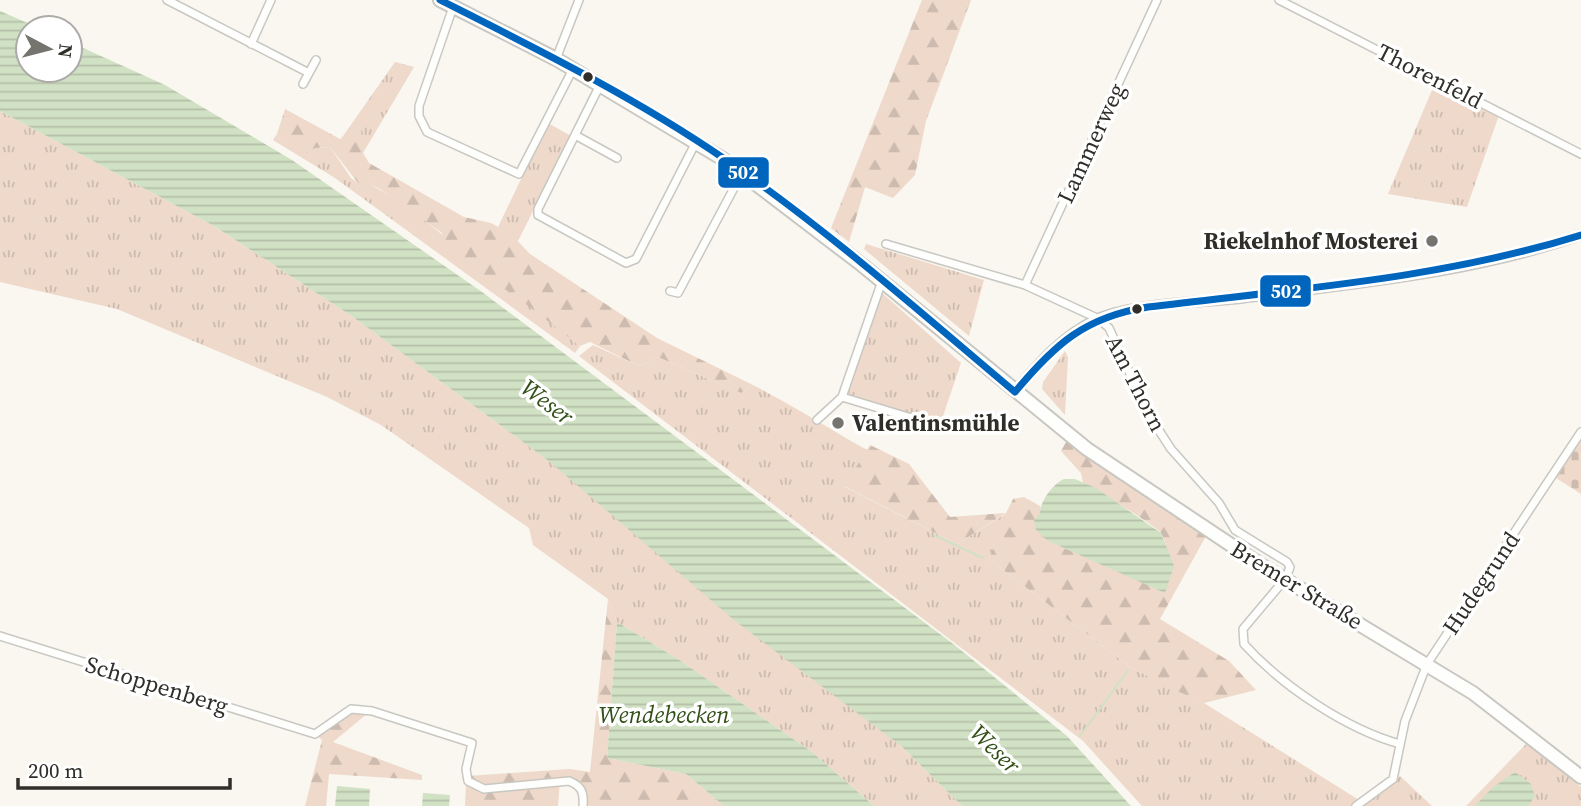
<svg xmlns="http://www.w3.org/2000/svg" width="1581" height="806" font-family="'Source Serif 4',serif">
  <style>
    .grass { fill: url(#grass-tufts) }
    .forest { fill: url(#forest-firs) }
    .cemetery { fill: url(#cemetery-stones) }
    .water { fill: url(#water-rules) }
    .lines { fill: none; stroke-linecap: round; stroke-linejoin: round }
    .stream { stroke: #d1e1c3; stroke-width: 2 }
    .minor-casing { stroke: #c8c7c1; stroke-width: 10 }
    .tertiary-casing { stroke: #c8c7c1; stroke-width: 12 }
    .primary-casing { stroke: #c8c7c1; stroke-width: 16 }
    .minor { stroke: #fefefd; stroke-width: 7 }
    .tertiary { stroke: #fefefd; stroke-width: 9 }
    .primary { stroke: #fefefd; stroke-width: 12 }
    .bus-1-casing { stroke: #fff; stroke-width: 12 }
    .bus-1 { stroke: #0065bd; stroke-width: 7 }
    .bus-dot { fill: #2f2e29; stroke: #fff; stroke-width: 2.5 }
    .poi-dot { fill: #76746f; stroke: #fff; stroke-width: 2.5 }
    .labels { text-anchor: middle; stroke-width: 7; stroke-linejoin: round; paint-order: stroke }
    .street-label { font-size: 23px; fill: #2f2e29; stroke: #fff }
    .poi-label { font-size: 23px; font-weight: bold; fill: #2f2e29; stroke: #fff; text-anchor: end }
    .water-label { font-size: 24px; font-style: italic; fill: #314f17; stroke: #fff }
    .line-badge { stroke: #fff; stroke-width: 2.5 }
    .badge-label { font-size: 19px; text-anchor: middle; font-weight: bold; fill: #fff }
  </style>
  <defs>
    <pattern id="grass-tufts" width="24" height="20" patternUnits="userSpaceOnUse" patternTransform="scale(1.75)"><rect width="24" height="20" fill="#eed9cb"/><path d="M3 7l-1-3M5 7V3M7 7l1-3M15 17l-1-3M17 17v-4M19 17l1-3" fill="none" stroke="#ccbbae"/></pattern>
    <pattern id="forest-firs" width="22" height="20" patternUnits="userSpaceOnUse" patternTransform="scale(1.75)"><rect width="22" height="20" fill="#eed9cb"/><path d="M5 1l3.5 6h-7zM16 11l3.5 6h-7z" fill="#ccbbae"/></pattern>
    <pattern id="cemetery-stones" width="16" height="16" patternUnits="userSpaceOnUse" patternTransform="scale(1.75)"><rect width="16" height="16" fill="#eed9cb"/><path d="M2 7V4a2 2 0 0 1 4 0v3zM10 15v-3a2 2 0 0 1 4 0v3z" fill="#ccbbae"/></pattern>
    <pattern id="water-rules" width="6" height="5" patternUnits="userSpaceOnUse" patternTransform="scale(1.75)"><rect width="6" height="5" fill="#d1e1c3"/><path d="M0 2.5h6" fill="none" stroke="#b4c1a8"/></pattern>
  </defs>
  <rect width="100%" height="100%" fill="#f9f7f0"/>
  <path class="grass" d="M395 62 414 67 363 153 341 139Z
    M1435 83 1499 115 1467 207 1388 194Z
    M0 111 214 226 353 317 550 462 901 746 962 806H874L812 752 681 661 617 622 608 599 533 545 529 528 381 425 327 397 117 309 0 282Z
    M548 123 571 136 518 241 498 227Z
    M277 134 281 142 315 148 330 147 351 178 358 183H368L403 203 580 346 575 353 335 178 273 140Z
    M866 244 984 280 969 336 864 249Z
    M882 293 961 363 940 425 851 398 847 391Z
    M593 345 639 366 658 357 741 393 753 385C792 405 828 428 867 450L845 487 957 544 1007 513 989 559 1130 667 1204 703 1359 800 1351 806H1142L1083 741 579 356Z
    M1065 351 1068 357 1065 415 1042 389 1043 382Z
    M1528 742 1581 787V806H1466Z
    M1400 776 1432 806H1359L1390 786Z"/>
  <path class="forest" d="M922 0H971L926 121 915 175 893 198 865 187 849 242 831 228Z
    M285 109 340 139 361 128 363 153 369 163 464 217 491 223 511 234 530 254 657 338 753 385 741 393 658 357 639 366 590 342 580 346 522 301 444 248 442 233 380 189 368 183H358L330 147 315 148 302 154 281 142 277 134Z
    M1066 442 1206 536 1160 619 1229 661 1256 690 1204 703 1175 690 1130 667 989 559 1006 513 957 544 844 486 870 445 909 464 950 517 1006 513 1013 499 1024 497 1040 506 1048 541 1165 592C1170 576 1170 548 1161 533 1156 526 1093 487 1083 483L1081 473 1061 451Z
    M608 599 617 622 607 758 686 774 724 806H586L587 793 579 782 570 778 484 787 476 785 468 776 570 769 590 772Z
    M352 711 368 713 333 742 422 775V780L329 774 326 806H305L322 740 319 737Z
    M560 781 558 806H465L466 783 483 791Z"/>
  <path class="cemetery" d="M1581 440V494L1556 478Z"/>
  <path class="water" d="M0 11 39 28H28V70H70V42L165 85 292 160 482 292 952 643 1067 736 1131 806H962L901 746 734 620 550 462 353 317 214 226 0 111Z
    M1064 479H1075L1096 488 1161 533 1174 566 1165 593 1048 541 1036 530 1034 520 1040 514C1040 501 1053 484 1064 479Z
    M617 622 681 661 812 752 874 806H724L686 774 607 758Z
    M1515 772 1531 784 1535 796 1528 806H1475L1492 788Z
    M337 786 370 789 369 806H335Z
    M423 793 450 795 449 806H422Z"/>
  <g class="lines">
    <path class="stream" d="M934 535 983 558
      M1080 736 1128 670"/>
    <defs>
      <path id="minor" d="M167 0 309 73
        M1279 0 1581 154
        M453 7 419 106V116L427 132 519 174 573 69
        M251 44 271 0
        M556 59 579 0
        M303 84 316 60
        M600 85 538 209V215L626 263 636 259 696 142
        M575 135 617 158
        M886 244 1025 285 1099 319 1109 328 1149 415 1171 449 1219 503 1235 530 1287 562 1290 567 1286 578 1243 629 1244 644C1282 686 1346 729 1400 744
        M1025 285 1157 0
        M670 291 678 293 742 173
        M842 397 938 426
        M817 420 842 397 882 281
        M0 636 315 734 351 709 372 711 472 743 466 769 468 781 484 789 569 781C582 786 584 793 583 806
        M1356 806 1393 779 1405 721 1427 664 1581 432"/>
      <path id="tertiary" d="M1015 392C1040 362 1062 336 1098 319 1132 304 1202 302 1241 298 1356 283 1471 273 1581 235"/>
      <path id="primary" d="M440 0 556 59 723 159 862 265 1087 449 1261 565 1473 693 1581 777"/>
    </defs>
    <use href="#minor" class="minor-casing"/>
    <use href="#tertiary" class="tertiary-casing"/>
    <use href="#primary" class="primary-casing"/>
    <use href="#minor" class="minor"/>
    <use href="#tertiary" class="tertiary"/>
    <use href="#primary" class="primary"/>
    <defs>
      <path id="bus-1" d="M440 0C537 49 636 98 726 160 828 230 921 313 1015 392
        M1015 392C1055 344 1085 317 1148 307 1294 289 1440 279 1581 235"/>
    </defs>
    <use href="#bus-1" class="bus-1-casing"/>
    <use href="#bus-1" class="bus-1"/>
  </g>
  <g class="bus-dot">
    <circle cx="588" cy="77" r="6"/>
    <circle cx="1137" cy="309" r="6"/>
  </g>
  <g class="poi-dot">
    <circle cx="1432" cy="241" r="7"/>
    <circle cx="838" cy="423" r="7"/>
  </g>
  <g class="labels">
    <g class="street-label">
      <text transform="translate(1430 76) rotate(27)" y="8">Thorenfeld</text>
      <text transform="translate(1091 143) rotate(-65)" y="8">Lammerweg</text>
      <text transform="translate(1136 383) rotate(63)" y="8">Am Thorn</text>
      <text transform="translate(1481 583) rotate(-56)" y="8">Hudegrund</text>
      <text transform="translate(1297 585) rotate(31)" y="8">Bremer Straße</text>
      <text transform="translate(157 685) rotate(17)" y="8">Schoppenberg</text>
    </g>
    <g class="poi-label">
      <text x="1418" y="249">Riekelnhof Mosterei</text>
      <text x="852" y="431" text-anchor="start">Valentinsmühle</text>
    </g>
    <g class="water-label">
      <text transform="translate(547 402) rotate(37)" y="8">Weser</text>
      <text x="664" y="723">Wendebecken</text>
      <text transform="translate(995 749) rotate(44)" y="8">Weser</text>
    </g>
  </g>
  <g class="line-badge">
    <rect x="717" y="156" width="53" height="33" rx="7" fill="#0065bd"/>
    <rect x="1259" y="274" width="53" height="34" rx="7" fill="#0065bd"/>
  </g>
  <g class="badge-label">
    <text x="743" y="179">502</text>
    <text x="1286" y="298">502</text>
  </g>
  <g transform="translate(49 49) rotate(97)"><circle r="33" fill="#ffffff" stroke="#acaba9" stroke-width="2"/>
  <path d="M0-5L12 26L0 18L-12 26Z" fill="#76746f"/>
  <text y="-10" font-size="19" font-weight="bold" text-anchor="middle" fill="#2f2e29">N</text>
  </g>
  <path d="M18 778v10h212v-10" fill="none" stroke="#2f2e29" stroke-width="3.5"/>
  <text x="28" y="778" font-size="21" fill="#2f2e29" stroke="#ffffff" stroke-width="5" paint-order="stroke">200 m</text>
</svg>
